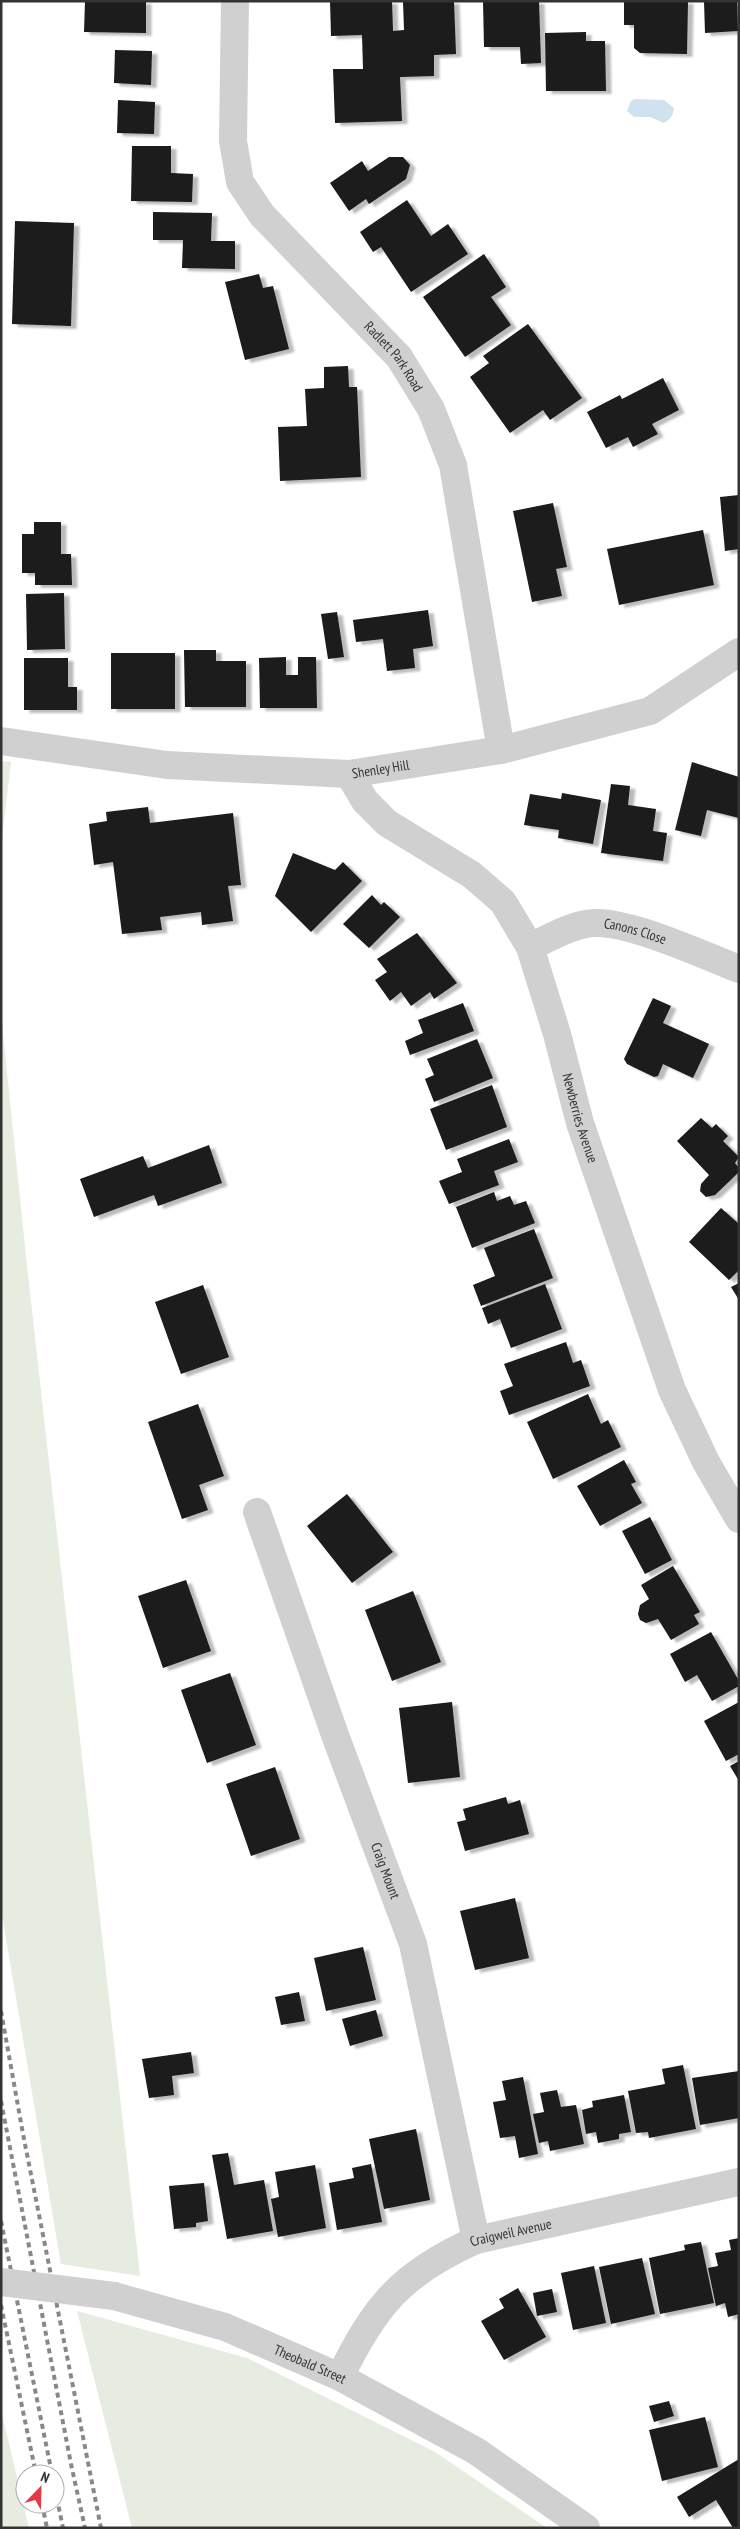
<svg xmlns="http://www.w3.org/2000/svg" width="740" height="2529" font-family="'PT Sans Narrow',sans-serif">
  <style>
    .green { fill: #e6ecdf }
    .water { fill: #cfe2ee }
    .building { fill: #1a1a1a; filter: url(#shadow) }
    .lines { fill: none; stroke-linecap: round; stroke-linejoin: round }
    .minor { stroke: #d0d0d0; stroke-width: 28 }
    .rail { stroke: #888; stroke-width: 4; stroke-dasharray: 5 4; stroke-linecap: butt }
    .minor-bridge { stroke: #d0d0d0; stroke-width: 28 }
    .labels { text-anchor: middle; stroke-width: 5; stroke-linejoin: round; paint-order: stroke }
    .street-label { font-size: 14px; fill: #333; stroke: #fff }
  </style>
  <defs>
    <filter id="shadow"><feDropShadow dx="5.5" dy="3" stdDeviation="1" flood-color="#0004"/></filter>
  </defs>
  <rect width="100%" height="100%" fill="#fff"/>
  <path class="green" d="M1 761 11 762 1 847Z
    M1 1014 27 1266 140 2276 61 2264 1 1909Z
    M77 2311 247 2358 435 2452 547 2528H132Z
    M1 2410 29 2528H1Z"/>
  <path class="water" d="M635 99 664 100 674 108C673 115 671 119 664 123L650 117H634L627 111 631 101Z"/>
  <path class="building" d="M85 1H146V33L84 32Z
    M330 1H392L393 31 404 30 403 2 454 1 456 54 434 55V76L400 77 402 121 335 123 333 69H363L362 35 331 36Z
    M483 1H539L541 63 521 64 520 47H484Z
    M624 1H688L687 54 640 53 634 48V25H624Z
    M704 1H737L738 31 705 33Z
    M586 32V41H605L606 91H546L545 33Z
    M115 50 152 51 151 85 114 83Z
    M118 100 155 102 154 134 117 133Z
    M132 146H171V173L193 174 192 202 131 201Z
    M389 157H403L410 165 406 179 369 204 366 199 349 211 330 183 362 161 368 171Z
    M407 200 431 236 448 224 468 254 411 292 381 247 373 252 360 232Z
    M153 212 212 213 211 241H235V269L182 268 183 240H153Z
    M15 221 74 223 71 326 12 324Z
    M484 254 506 287 491 297 511 325 465 357 423 297Z
    M259 274 263 288 273 286 289 349 245 360 225 282Z
    M528 324 582 398 550 420 543 410 510 433 470 377 489 363 483 356Z
    M348 366 349 387H357L361 477 280 481 278 427 307 426 305 389 324 388V367Z
    M663 378 679 410 652 424 658 434 633 447 628 437 606 448 587 412 620 395 622 399Z
    M739 495V549L725 551 720 497Z
    M553 503 567 567 556 569 562 596 532 602 513 511Z
    M34 522H61V554H71L72 585H35V573H22V534H34Z
    M703 530 714 585 619 605 607 549Z
    M64 593 65 649 27 650 26 594Z
    M428 610 433 646 413 649 415 668 387 671 383 639 356 642 353 620Z
    M337 612 344 657 328 659 321 614Z
    M184 650H216V661H246V707H185Z
    M111 653H175V709H111Z
    M286 657V675H298V657H316L317 708H260L259 658Z
    M24 658H68V687H77V710H24Z
    M692 762 739 777V818L707 810 701 836 675 830Z
    M611 784 630 786 628 805 656 809 653 831 667 833 663 861 601 853Z
    M562 793 601 800 593 844 558 838 559 830 524 825 530 794 561 799Z
    M148 807 150 823 233 813 241 885 228 886 233 921 202 925 201 912 160 917 162 930 122 934 113 862 94 865 89 824 107 821 106 812Z
    M293 853 335 870 343 862 362 881 311 932 275 896Z
    M372 895 381 905 384 902 400 917 369 948 343 924Z
    M417 933 457 983 434 999 430 992 411 1006 401 992 390 1001 375 980 387 972 377 959Z
    M653 998 671 1006 663 1023 709 1044 693 1078 663 1064 658 1076 654 1077 627 1064 624 1059Z
    M463 1003 474 1031 410 1055 405 1041 423 1033 418 1020Z
    M477 1039 493 1078 434 1102 425 1079 434 1075 427 1059Z
    M492 1085 507 1127 446 1150 430 1109Z
    M701 1118 712 1128 716 1124 728 1136 723 1141 739 1157 735 1163 739 1168V1172L715 1195 706 1197 700 1191 701 1184 709 1175 677 1141Z
    M509 1139 518 1162 494 1171 499 1185 449 1204 439 1181 462 1172 457 1159Z
    M209 1145 222 1183 158 1206 154 1195 94 1217 80 1179 143 1156 148 1168Z
    M494 1192 497 1201 510 1196 514 1205 526 1201 535 1223 472 1248 456 1207Z
    M721 1208 739 1224V1270L729 1280 689 1242Z
    M534 1229 553 1278 481 1306 473 1285 495 1276 484 1248Z
    M739 1283V1300L731 1287Z
    M545 1284 562 1329 511 1348 500 1319 488 1324 482 1308Z
    M203 1285 229 1357 181 1374 155 1302Z
    M566 1342 573 1363 581 1360 590 1386 509 1415 500 1391 513 1386 504 1364Z
    M588 1394 601 1424 608 1420 621 1447 553 1479 527 1422Z
    M198 1404 224 1476 199 1485 208 1510 182 1519 148 1422Z
    M624 1460 636 1482 631 1484 642 1503 600 1526 577 1486Z
    M347 1494 393 1552 352 1583 307 1526Z
    M650 1517 672 1560 645 1574 622 1531Z
    M673 1566 700 1612 694 1615 699 1624 671 1640 658 1619 646 1623 640 1620 638 1614 640 1605 649 1599 641 1585Z
    M186 1580 211 1651 163 1668 138 1596Z
    M413 1591 441 1662 392 1681 365 1610Z
    M711 1632 739 1681V1686L712 1701 697 1675 685 1682 670 1654Z
    M230 1673 256 1745 207 1763 181 1690Z
    M452 1702 460 1777 408 1783 399 1708Z
    M739 1702V1754L726 1761 704 1721Z
    M739 1761V1781L730 1766Z
    M275 1767 300 1839 251 1856 226 1784Z
    M506 1797 508 1804 520 1800 529 1834 465 1851 457 1822 466 1820 463 1809Z
    M515 1898 529 1958 475 1970 460 1911Z
    M363 1947 376 2000 326 2011 314 1958Z
    M299 1992 305 2021 281 2025 275 1997Z
    M376 2010 383 2036 350 2046 342 2019Z
    M191 2052 194 2073 172 2076 174 2095 149 2098 142 2059Z
    M683 2065 696 2129 649 2138 648 2132 636 2133 628 2091 665 2084 662 2069Z
    M739 2071V2118L700 2125 692 2078Z
    M523 2077 538 2154 519 2158 515 2136 500 2138 493 2102 506 2100 502 2081Z
    M557 2090 561 2107 576 2105 584 2144 550 2151 548 2141 539 2143 533 2114 544 2112 540 2093Z
    M624 2095 631 2132 619 2134V2139L598 2143 596 2132 586 2134 582 2110 593 2107 592 2101Z
    M416 2129 430 2200 384 2209 369 2139Z
    M228 2153 234 2185 264 2180 273 2231 227 2239 212 2155Z
    M371 2164 382 2222 337 2230 329 2183 354 2178 352 2168Z
    M315 2165 326 2228 278 2237 271 2199 279 2197 275 2172Z
    M204 2183 208 2221 196 2223V2227L174 2229 169 2186Z
    M739 2238V2314L728 2317 725 2303 716 2306 708 2268 718 2266 715 2253 731 2250 729 2240Z
    M701 2242 714 2303 660 2314 649 2258 685 2250 684 2245Z
    M642 2258 655 2314 611 2324 599 2267Z
    M594 2266 606 2323 573 2330 561 2273Z
    M518 2288 546 2337 504 2360 481 2321 504 2308 499 2299Z
    M552 2289 557 2312 537 2316 533 2293Z
    M669 2401 674 2416 654 2422 649 2406Z
    M705 2417 718 2467 662 2481 649 2430Z
    M739 2459V2528H733L716 2500 689 2517 677 2497Z"/>
  <g class="lines">
    <g class="minor">
      <path id="s1" d="M235 1 233 141 240 182 262 215 399 357 431 409 453 465 501 750"/>
      <path id="s2" d="M1 741 167 765 349 774 501 750 650 711 739 652"/>
      <path id="s3" d="M349 774 365 801 387 823 472 875 503 902 530 947 557 1034 580 1123 672 1390 706 1462 739 1519"/>
      <path id="s4" d="M530 947C550 938 572 924 594 923 630 921 703 955 739 969"/>
      <path id="s5" d="M257 1512 335 1735 413 1944 476 2240"/>
      <path id="s6" d="M114 2296 225 2327 340 2377 476 2451 586 2528"/>
      <path id="s7" d="M340 2377C375 2305 402 2273 476 2240L739 2182"/>
    </g>
    <path class="rail" d="M1 2011 23 2134 101 2528
      M1 2101 71 2464 85 2528
      M1 2221 52 2474
      M1 2305 36 2474
      M55 2489 63 2528
      M42 2504 47 2528"/>
    <path class="minor-bridge" d="M1 2282 114 2296"/>
  </g>
  <g class="labels">
    <g class="street-label">
      <text dy="5" stroke="none"><textPath href="#s1" startOffset="415">Radlett Park Road</textPath></text>
      <text dy="5" stroke="none"><textPath href="#s2" startOffset="382">Shenley Hill</textPath></text>
      <text dy="5" stroke="none"><textPath href="#s4" startOffset="111">Canons Close</textPath></text>
      <text dy="5" stroke="none"><textPath href="#s3" startOffset="434">Newberries Avenue</textPath></text>
      <text dy="5" stroke="none"><textPath href="#s5" startOffset="381">Craig Mount</textPath></text>
      <text dy="5" stroke="none"><textPath href="#s7" startOffset="234">Craigweil Avenue</textPath></text>
      <text dy="5" stroke="none"><textPath href="#s6" startOffset="208">Theobald Street</textPath></text>
    </g>
  </g>
  <rect width="740" height="2529" fill="none" stroke="#333333" stroke-width="5"/>
  <g transform="translate(40 2489) rotate(23)"><circle r="24" fill="#ffffff" stroke="#adadad"/>
  <path d="M0-4L9 19L0 12L-9 19Z" fill="#e63946"/>
  <text y="-8" font-size="14" font-weight="bold" text-anchor="middle" fill="#333333">N</text>
  </g>
</svg>
